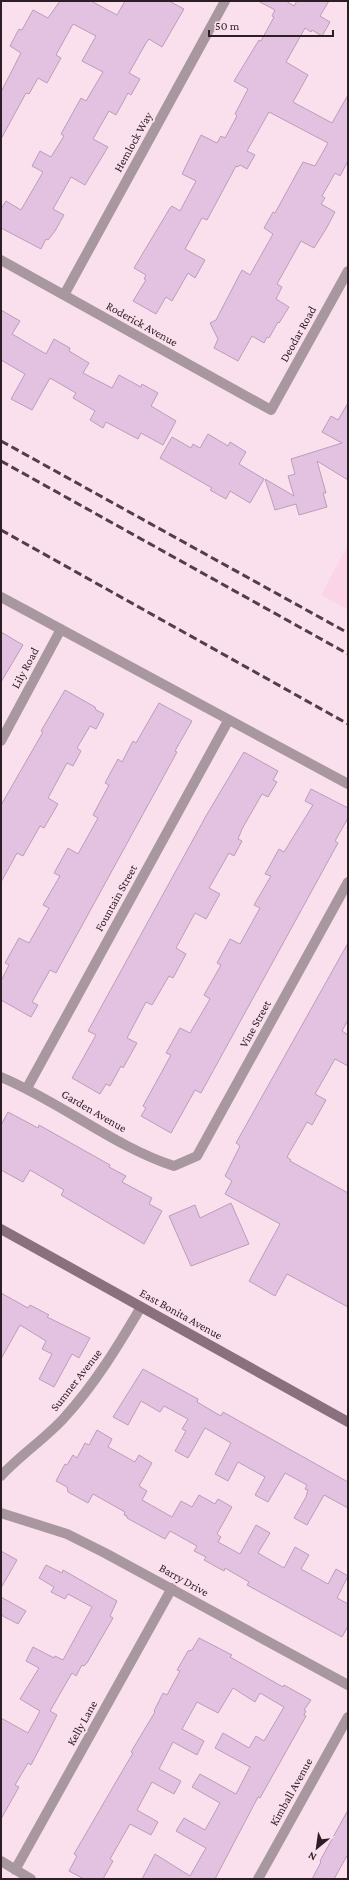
<svg xmlns="http://www.w3.org/2000/svg" width="349" height="1880" font-family="'Crimson Pro',serif">
  <style>
    .built { fill: #fcd4e7 }
    .building { fill: #e2c2e0; stroke: #bb9dba }
    .lines { fill: none; stroke-linecap: round; stroke-linejoin: round }
    .street { stroke: #a9979f; stroke-width: 10 }
    .secondary { stroke: #8a707c; stroke-width: 10 }
    .rail { stroke: #503f47; stroke-width: 3; stroke-dasharray: 8 4; stroke-linecap: butt }
    .labels { text-anchor: middle; stroke-width: 4; stroke-linejoin: round; paint-order: stroke }
    .street-label { font-size: 12px; fill: #2d1e25; stroke: #fae0ec }
  </style>
  <rect width="100%" height="100%" fill="#fae0ec"/>
  <path class="built" d="M348 545V610L321 595Z"/>
  <path class="building" d="M60 1H91L117 15 125 1H169L184 9 162 47 149 39 146 43 129 73 140 79 131 95 128 93 116 115 109 111 93 139 108 147 85 185 71 177 53 209 64 215 55 231 48 240 46 239 41 249 1 228V209L6 201 21 210 43 172 32 166 40 151 51 157 64 136 61 134 81 98 86 101 103 72 82 61 96 36 73 24 56 55 61 58 47 83 38 78 29 94 26 93 1 139V92L21 53 10 46 19 29 22 30 33 10 48 18Z
    M258 1H286L294 6 297 1H329L320 16 330 22 322 36 312 30 311 32 305 28 286 62 308 75 293 102 332 123 348 95V161L340 176 335 173 322 196 325 198 321 204 335 212 326 229 314 248 301 241 277 284 282 287 276 299 289 307 279 323 278 322 269 338 267 337 264 343 252 336 238 361 214 348 218 339 210 323 216 320 242 270 250 275 273 234 264 228 273 212 275 213 303 162 315 166 328 143 269 112 247 151 255 155 247 169 240 165 238 167 236 166 207 220 202 218 185 249 205 260 195 278 188 273 172 301 166 297 156 314 133 301 146 280 144 279 146 275 134 268 170 208 172 206 180 211 196 181 182 174 201 135 217 143 221 136 225 138 237 116 235 114 248 89 234 81 259 40 261 41 274 17 272 16 275 10Z
    M1 310 20 321 12 334 46 354 54 339 70 348 69 351 89 363 83 373 112 388 119 375 141 387 142 384 158 393 151 406 176 421 163 445 141 433 138 439 106 422 103 428 90 420 95 411 73 398 76 393 50 378 32 410 11 399 25 374 1 360Z
    M348 403V480L317 461 326 493H323L327 507 299 515 296 504 275 510 265 479 294 496 288 476 295 474 291 459 342 443 322 432 331 416 338 420Z
    M208 434 228 446 230 442 246 452 239 464 264 479 250 503 230 491 226 499 210 490 212 488 160 458 172 437 191 448 193 444 200 448Z
    M1 632 23 645 1 682Z
    M65 690 95 707 96 710 104 714 96 729 90 726 77 748 81 751 73 766 67 763 48 798 58 804 44 828 40 826 23 856 17 853 1 882V805L43 732 41 731Z
    M159 703 192 721 175 751 177 752 56 973 50 970 32 1002 38 1005 31 1017 1 1000V981L9 965 5 963 19 938 29 943 49 908 43 905 60 876 54 873 68 848 78 854 98 818 93 815 109 785 105 783 118 759 122 762 133 741 136 743Z
    M244 752 278 771 273 780 277 782 268 797 262 794 242 829 238 839 242 841 234 856 229 853 209 888 220 894 206 919 195 913 176 948 186 954 173 978 169 976 152 1005 146 1002 127 1038 137 1043 123 1068 121 1066 110 1086 106 1084 100 1094 72 1078 96 1035 88 1031 206 816Z
    M311 789 348 808V818L335 841 338 843 201 1093 195 1090 171 1133 141 1116 146 1108 143 1106 171 1055 166 1053 180 1028 190 1033 210 999 204 995 221 965 217 963 230 939 240 944 260 908 254 905 271 876 265 874 279 849 284 852 313 805 305 801Z
    M348 943V1020L342 1031 348 1035V1066L335 1059 315 1094 326 1100 312 1125 307 1122 287 1157 291 1160 290 1161 348 1193V1307L287 1274 275 1296 249 1281 280 1224 225 1194 232 1181 225 1176 240 1146 236 1143Z
    M8 1112 38 1128 39 1125 110 1165 109 1167 126 1176 122 1182 152 1198 149 1204 162 1211 144 1244 61 1195 64 1190 30 1170 23 1182 1 1170V1125Z
    M231 1203 249 1244 191 1266 169 1216 195 1205 200 1218Z
    M1 1293 28 1308 30 1305 49 1315 47 1317 90 1338 79 1358 72 1354 54 1387 39 1379 52 1354 42 1349 46 1341 20 1325 1 1359Z
    M143 1369 198 1399 197 1402 221 1416 223 1412 348 1482V1508L324 1495 307 1525 294 1518 306 1497 308 1490 305 1489 307 1485 285 1473 268 1502 255 1495 265 1477 238 1462 228 1481 215 1474 231 1443 205 1428 188 1458 175 1451 186 1431 182 1429 188 1419 164 1406 160 1412 141 1401 128 1425 113 1417Z
    M97 1430 112 1439 108 1447 135 1462 139 1455 152 1463 139 1486 147 1491 142 1500 172 1517 181 1501 192 1507 199 1495 215 1504 218 1499 232 1507 217 1534 221 1537 218 1542 240 1554 256 1525 270 1533 258 1553 284 1568 295 1547 309 1555 301 1569 328 1584 336 1569 348 1576 337 1598 348 1604V1626L342 1637 247 1585 249 1582 225 1568 224 1571 204 1560 206 1557 194 1551 197 1546 170 1531 165 1539 127 1518V1516L124 1515 125 1512 93 1494 88 1503 68 1492 67 1487 56 1481 65 1464 67 1465 73 1455 77 1458 85 1443 89 1445Z
    M1 1551 17 1560 1 1588Z
    M46 1565 62 1573 63 1570 117 1601 110 1616 113 1618 87 1663 84 1666 82 1665 76 1676 72 1673 50 1711 57 1715 31 1765 28 1763 15 1785 19 1787 1 1819V1718L28 1733 40 1711 20 1699 39 1668 26 1661 33 1647 54 1658 55 1656 63 1660 92 1607 68 1594 65 1599 51 1592 54 1587 39 1578Z
    M1 1597 26 1611 18 1624 1 1615Z
    M199 1638 232 1655 230 1657 283 1687 284 1685 311 1700 304 1710 306 1711 304 1715 306 1716 260 1798 258 1797 215 1879H142L155 1854 190 1876 206 1848 176 1831 184 1818 205 1830 220 1803 192 1787 200 1774 236 1794 250 1767 215 1748 223 1733 249 1748 256 1736 264 1741 284 1707 260 1693 255 1702 233 1688 218 1713 197 1702 182 1729 204 1741 197 1755 173 1742 159 1769 181 1781 174 1794 152 1782 137 1810 158 1822 151 1835 130 1824 110 1859 113 1861 103 1879H84L69 1871 77 1856 74 1854 120 1775 133 1753 131 1752 155 1712 154 1711 163 1693 167 1695 180 1671 177 1670 188 1651 192 1650Z
    M348 1810V1854L334 1879H312L321 1862 320 1861Z"/>
  <g class="lines">
    <path class="street" d="M1 260 271 410 348 271
      M64 295 225 1
      M1 597 348 784
      M1 741 61 629
      M1 1077C61 1102 113 1146 174 1166L197 1156 348 882
      M27 1088 228 721
      M1 1476C20 1455 45 1439 64 1418 95 1384 118 1346 141 1307
      M1 1513 67 1534 105 1553 348 1685
      M1 1861 31 1879
      M15 1870 172 1588
      M258 1879 348 1717"/>
    <path class="secondary" d="M1 1229 348 1422"/>
    <path class="rail" d="M1 441 348 633
      M1 461 348 654
      M1 530 348 724"/>
  </g>
  <g class="labels">
    <g class="street-label">
      <text transform="translate(133 142) rotate(-61)" y="4">Hemlock Way</text>
      <text transform="translate(142 324) rotate(29)" y="4">Roderick Avenue</text>
      <text transform="translate(298 334) rotate(-61)" y="4">Deodar Road</text>
      <text transform="translate(25 668) rotate(-62)" y="4">Lily Road</text>
      <text transform="translate(116 898) rotate(-61)" y="4">Fountain Street</text>
      <text transform="translate(255 1024) rotate(-61)" y="4">Vine Street</text>
      <text transform="translate(94 1111) rotate(30)" y="4">Garden Avenue</text>
      <text transform="translate(181 1314) rotate(29)" y="4">East Bonita Avenue</text>
      <text transform="translate(76 1380) rotate(-52)" y="4">Sumner Avenue</text>
      <text transform="translate(184 1580) rotate(29)" y="4">Barry Drive</text>
      <text transform="translate(82 1723) rotate(-61)" y="4">Kelly Lane</text>
      <text transform="translate(291 1792) rotate(-61)" y="4">Kimball Avenue</text>
    </g>
  </g>
  <rect width="349" height="1880" fill="none" stroke="#2d1e25" stroke-width="4"/>
  <g transform="translate(317 1848) rotate(209)" stroke="#fae0ec" stroke-width="3" paint-order="stroke">
  <path d="M0-3L7 15L0 10L-7 15Z" fill="#2d1e25"/>
  <text y="-6" font-size="11" font-weight="bold" text-anchor="middle" fill="#2d1e25">N</text>
  </g>
  <path d="M209 30v6h124v-6" fill="none" stroke="#2d1e25" stroke-width="2"/>
  <text x="215" y="30" font-size="12" fill="#2d1e25" stroke="#fae0ec" stroke-width="3" paint-order="stroke">50 m</text>
</svg>
